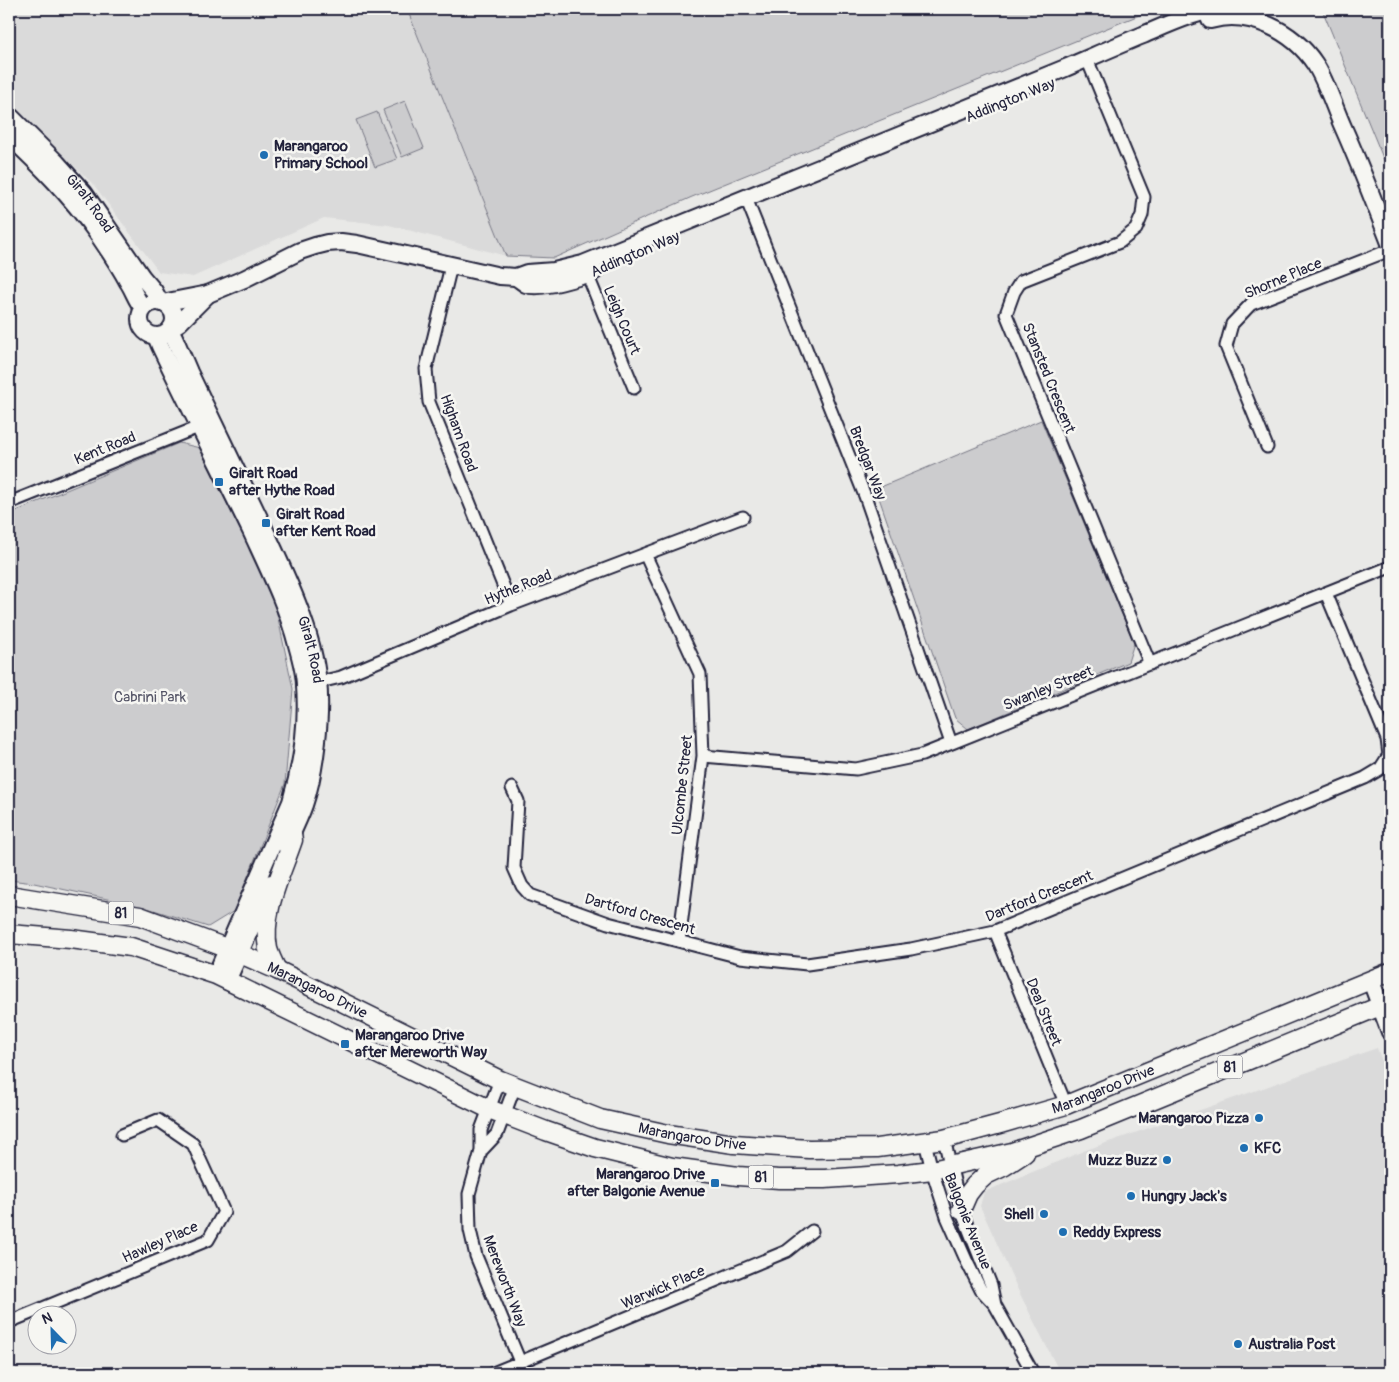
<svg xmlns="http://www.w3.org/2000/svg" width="1399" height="1382" font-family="Pangolin,sans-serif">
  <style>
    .built { fill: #dadada }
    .green { fill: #ccccce; stroke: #777784 }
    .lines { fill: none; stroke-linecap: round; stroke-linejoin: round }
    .street-casing { stroke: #22223b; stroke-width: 15 }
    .secondary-casing { stroke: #22223b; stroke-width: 20 }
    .primary-casing { stroke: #22223b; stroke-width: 21 }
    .street { stroke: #f6f6f2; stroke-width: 11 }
    .secondary { stroke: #f6f6f2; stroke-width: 16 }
    .primary { stroke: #f6f6f2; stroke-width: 18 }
    .poi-dot { fill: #1f6fb2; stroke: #f6f6f2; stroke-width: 2 }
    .labels { text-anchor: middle; stroke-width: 5; stroke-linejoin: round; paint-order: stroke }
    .shield { fill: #f6f6f2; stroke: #626272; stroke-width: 1 }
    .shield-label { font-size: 14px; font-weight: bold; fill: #22223b }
    .street-label { font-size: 15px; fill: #22223b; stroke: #f6f6f2 }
    .poi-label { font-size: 15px; font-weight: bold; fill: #22223b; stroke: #f6f6f2; text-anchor: start }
    .park-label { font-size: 15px; fill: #555567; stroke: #f6f6f2 }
  </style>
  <rect width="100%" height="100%" fill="#e9e9e7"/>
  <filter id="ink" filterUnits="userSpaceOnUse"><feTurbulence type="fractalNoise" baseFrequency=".02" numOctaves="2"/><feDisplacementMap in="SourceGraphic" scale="10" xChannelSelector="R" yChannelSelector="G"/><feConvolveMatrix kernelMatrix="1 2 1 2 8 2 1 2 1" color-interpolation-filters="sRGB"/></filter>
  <g filter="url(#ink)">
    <path class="built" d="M9 9H407L506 256 389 225 324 218 193 277 159 272 94 185 9 103Z
      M1377 1048 1390 1082V1373H1060L1019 1292 980 1206 984 1192 1086 1150Z"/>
    <path class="green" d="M407 9H1154L692 197 554 258 506 256Z
      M1322 9H1390V175Z
      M405 101 424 148 402 157 383 110Z
      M377 112 397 159 375 167 356 120Z
      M1041 420 1134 643 1128 662 968 729 955 718 876 489Z
      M179 443 200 448 274 599 293 689 285 784 234 911 208 927 144 907 34 883 9 880V514Z"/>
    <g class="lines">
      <defs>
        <path id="street" d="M1087 59 1144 197 1142 215 1136 229 1120 242 1021 281 1014 292 1006 314 1150 664
          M746 198 865 496 951 743
          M451 266 426 369 429 402 511 605
          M585 269 634 388
          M1267 447 1226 346 1232 324 1251 304 1390 250
          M9 503 206 424
          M645 554 700 674 703 756 679 941
          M311 684 341 677 511 605 743 517
          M703 756 856 769 922 755 1390 567
          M512 788 518 801 514 868 522 886 530 895 608 923 740 957 807 964 911 949 995 931 1365 778 1380 769 1389 755 1387 739 1326 593
          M995 931 1066 1105
          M944 1139 961 1210 991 1285 995 1305
          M925 1142 932 1170 947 1217 967 1262 981 1290 995 1305 1033 1373
          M481 1151 497 1134 515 1086
          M9 1322 208 1240 224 1212 193 1144 158 1120 122 1135
          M520 1362 787 1251 812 1231
          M493 1373 520 1362 476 1256 470 1230 469 1194 481 1151V1130L500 1080"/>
        <g id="secondary">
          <path d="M1210 20C1250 9 1293 31 1315 64 1327 83 1334 107 1343 127 1360 165 1375 204 1390 243"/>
          <path id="s1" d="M9 115 57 163 84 193 142 277 154 291 160 302"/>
          <path d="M9 136C42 167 70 195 97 233 108 249 119 265 128 282 134 291 136 300 143 308"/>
          <path d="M516 277C519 279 523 282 526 284 542 289 580 277 595 271"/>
          <circle cx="157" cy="319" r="17"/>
          <path d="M162 303 208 294 244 279 300 251 315 246 327 243 341 242 357 244 500 276 516 277 527 273 554 271 583 264C742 199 902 133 1063 69 1089 58 1116 46 1143 35 1169 24 1197 10 1225 9"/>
          <path d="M171 328 179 323 208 294"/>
          <path id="s2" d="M170 330 174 337 189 372C213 423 238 474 263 526 286 576 311 625 318 681 322 715 315 773 304 805 299 819 292 833 286 846"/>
          <path d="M156 336 160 346C190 409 222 471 252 533 269 570 287 606 297 645 301 659 305 673 305 686 308 726 302 764 291 802L216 975"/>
          <path d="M227 981 271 883"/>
          <path d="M1371 981 1390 1032"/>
        </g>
        <g id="primary">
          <path id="s3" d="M9 895 140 916 229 949 277 970 500 1080 600 1119 668 1134 734 1144 809 1149 877 1148 944 1139 1000 1124 1066 1105 1390 972"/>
          <path d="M9 934 71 939 131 947 216 975 489 1109 546 1131 595 1148 672 1167 738 1176 779 1179H825L898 1174 932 1170 1012 1152 1081 1129 1390 1002"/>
          <path d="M277 970C274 964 270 956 268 949 261 913 282 873 293 840L292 834"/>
          <path d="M961 1210 968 1194 975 1185 986 1175 1005 1166 1025 1153"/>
        </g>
      </defs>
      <use href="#street" class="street-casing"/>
      <use href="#secondary" class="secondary-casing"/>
      <use href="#primary" class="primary-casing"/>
      <use href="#street" class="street"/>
      <use href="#secondary" class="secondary"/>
      <use href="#primary" class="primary"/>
    </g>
  </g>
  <g class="poi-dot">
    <circle cx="264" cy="155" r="5"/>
    <rect x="214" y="477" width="10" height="10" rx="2.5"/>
    <rect x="261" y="518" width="10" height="10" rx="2.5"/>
    <rect x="340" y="1039" width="10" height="10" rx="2.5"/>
    <circle cx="1259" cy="1118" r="5"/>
    <circle cx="1244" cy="1148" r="5"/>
    <circle cx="1167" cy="1160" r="5"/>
    <rect x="710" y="1178" width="10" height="10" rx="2.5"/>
    <circle cx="1131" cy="1196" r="5"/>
    <circle cx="1044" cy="1214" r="5"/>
    <circle cx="1063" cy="1232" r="5"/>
    <circle cx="1238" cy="1344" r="5"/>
  </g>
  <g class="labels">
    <g class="shield">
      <rect x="108.5" y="901.5" width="25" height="23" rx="4"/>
      <rect x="1217.5" y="1055.5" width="25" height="23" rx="4"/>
      <rect x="748.5" y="1165.5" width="25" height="23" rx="4"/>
    </g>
    <g class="shield-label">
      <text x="121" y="918">81</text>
      <text x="1230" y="1072">81</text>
      <text x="761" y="1182">81</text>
    </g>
    <g class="street-label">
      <text transform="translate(1010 100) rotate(-22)" y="5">Addington Way</text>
      <text dy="5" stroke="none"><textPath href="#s1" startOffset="120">Giralt Road</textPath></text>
      <text transform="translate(635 254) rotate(-23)" y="5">Addington Way</text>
      <text transform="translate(1283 278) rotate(-23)" y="5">Shorne Place</text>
      <text transform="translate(622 320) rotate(67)" y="5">Leigh Court</text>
      <text transform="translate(1049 378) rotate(68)" y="5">Stansted Crescent</text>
      <text transform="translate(459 433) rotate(70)" y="5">Higham Road</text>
      <text transform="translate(105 448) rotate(-22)" y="5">Kent Road</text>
      <text transform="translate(868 463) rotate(69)" y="5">Bredgar Way</text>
      <text transform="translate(518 587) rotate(-22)" y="5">Hythe Road</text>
      <text dy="5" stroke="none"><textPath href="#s2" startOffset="350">Giralt Road</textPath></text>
      <text transform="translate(1048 688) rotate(-22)" y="5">Swanley Street</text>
      <text transform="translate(682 785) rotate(-84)" y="5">Ulcombe Street</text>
      <text transform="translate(1039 896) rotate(-22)" y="5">Dartford Crescent</text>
      <text transform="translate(640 914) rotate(16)" y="5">Dartford Crescent</text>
      <text dy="5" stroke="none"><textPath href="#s3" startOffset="325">Marangaroo Drive</textPath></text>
      <text transform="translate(1044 1012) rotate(68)" y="5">Deal Street</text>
      <text dy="5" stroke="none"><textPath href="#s3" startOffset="1150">Marangaroo Drive</textPath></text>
      <text dy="5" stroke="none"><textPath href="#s3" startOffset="730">Marangaroo Drive</textPath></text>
      <text transform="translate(968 1221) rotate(68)" y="5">Balgonie Avenue</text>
      <text transform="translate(160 1242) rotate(-24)" y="5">Hawley Place</text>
      <text transform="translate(505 1281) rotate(69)" y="5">Mereworth Way</text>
      <text transform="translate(663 1287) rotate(-23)" y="5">Warwick Place</text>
    </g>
    <g class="poi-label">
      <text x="274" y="151">Marangaroo<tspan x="274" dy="17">Primary School</tspan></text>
      <text x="229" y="478">Giralt Road<tspan x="229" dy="17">after Hythe Road</tspan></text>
      <text x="276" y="519">Giralt Road<tspan x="276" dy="17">after Kent Road</tspan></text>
      <text x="355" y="1040">Marangaroo Drive<tspan x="355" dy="17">after Mereworth Way</tspan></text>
      <text x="1249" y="1123" text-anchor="end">Marangaroo Pizza</text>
      <text x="1254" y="1153">KFC</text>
      <text x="1157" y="1165" text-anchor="end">Muzz Buzz</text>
      <text x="705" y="1179" text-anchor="end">Marangaroo Drive<tspan x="705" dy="17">after Balgonie Avenue</tspan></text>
      <text x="1141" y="1201">Hungry Jack's</text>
      <text x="1034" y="1219" text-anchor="end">Shell</text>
      <text x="1073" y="1237">Reddy Express</text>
      <text x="1248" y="1349">Australia Post</text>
    </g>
    <g class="park-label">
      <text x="150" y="702">Cabrini Park</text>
    </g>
  </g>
  <rect width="1399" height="1382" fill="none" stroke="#f6f6f2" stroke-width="30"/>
  <rect x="15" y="15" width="1369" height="1352" fill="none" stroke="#22223b" stroke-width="2" filter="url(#ink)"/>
  <g transform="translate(52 1330) rotate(337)"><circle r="24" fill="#f6f6f2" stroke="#a1a1a9"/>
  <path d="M0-4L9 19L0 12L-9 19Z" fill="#1f6fb2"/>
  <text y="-8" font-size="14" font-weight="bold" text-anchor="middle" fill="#22223b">N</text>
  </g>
</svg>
